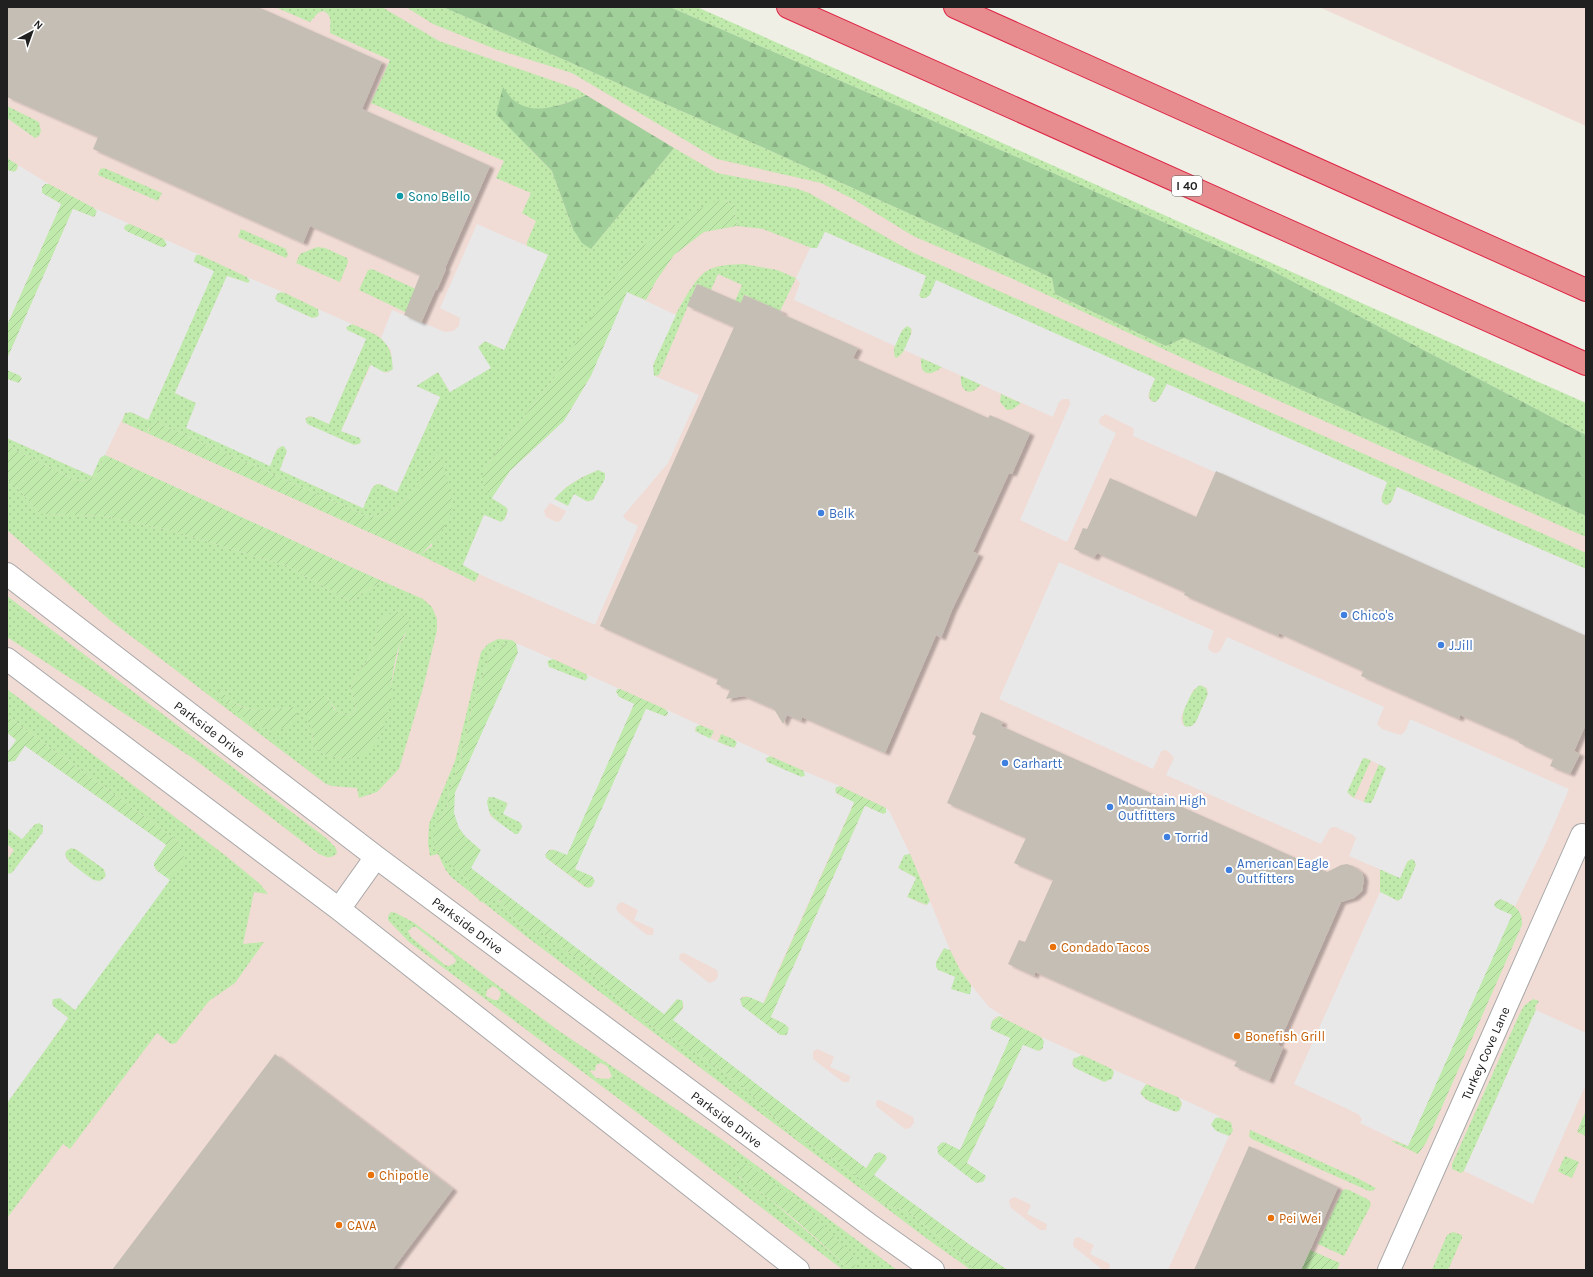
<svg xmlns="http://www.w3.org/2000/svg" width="1593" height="1277" font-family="Karla,sans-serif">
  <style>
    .commercial { fill: #f1dbd5 }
    .grass { fill: url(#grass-dots); fill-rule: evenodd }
    .forest { fill: url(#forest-firs) }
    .garden { fill: url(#garden-furrows) }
    .parking { fill: #e8e8e8; fill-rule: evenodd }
    .building { fill: #c5beb5; filter: url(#shadow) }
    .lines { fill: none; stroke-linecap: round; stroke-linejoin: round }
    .minor-casing { stroke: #a7a7a7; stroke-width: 24 }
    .tertiary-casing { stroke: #a7a7a7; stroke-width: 24 }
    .motorway-casing { stroke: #dd2444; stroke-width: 24 }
    .minor { stroke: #fff; stroke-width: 22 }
    .tertiary { stroke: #fff; stroke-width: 22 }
    .motorway { stroke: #e88d8f; stroke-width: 22 }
    .culture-dot { fill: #0f9aa8; stroke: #fff; stroke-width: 1.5 }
    .shop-dot { fill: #3f7fe0; stroke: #fff; stroke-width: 1.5 }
    .food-dot { fill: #e8710a; stroke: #fff; stroke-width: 1.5 }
    .labels { text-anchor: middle; stroke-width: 4; stroke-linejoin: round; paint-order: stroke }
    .shield { fill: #fff; stroke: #636363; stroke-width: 1 }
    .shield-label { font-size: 12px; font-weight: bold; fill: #202020 }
    .culture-label { font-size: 13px; fill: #0d838f; stroke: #fff; text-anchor: start }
    .shop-label { font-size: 13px; fill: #366cbe; stroke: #fff; text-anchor: start }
    .street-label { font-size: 13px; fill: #202020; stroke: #fff }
    .food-label { font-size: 13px; fill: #c56008; stroke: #fff; text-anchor: start }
  </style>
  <defs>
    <pattern id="grass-dots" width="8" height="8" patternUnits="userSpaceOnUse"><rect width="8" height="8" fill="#c0eaac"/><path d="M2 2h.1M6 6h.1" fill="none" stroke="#a5c894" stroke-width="1.8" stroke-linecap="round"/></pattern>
    <pattern id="forest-firs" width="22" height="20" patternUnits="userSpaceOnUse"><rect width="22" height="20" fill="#a1d09a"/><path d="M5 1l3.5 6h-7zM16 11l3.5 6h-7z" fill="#8ab284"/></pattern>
    <pattern id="garden-furrows" width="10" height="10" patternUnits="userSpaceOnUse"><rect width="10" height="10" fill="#c0eaac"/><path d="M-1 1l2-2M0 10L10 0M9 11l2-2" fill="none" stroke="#a5c894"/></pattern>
    <filter id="shadow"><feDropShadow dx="4.5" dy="2.5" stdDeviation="1" flood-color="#0004"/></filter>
  </defs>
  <rect width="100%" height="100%" fill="#f0efe6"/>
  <path class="commercial" d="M7 7H443L702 120 1184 338 1586 516V1270H7Z
    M1319 7H1586V126Z"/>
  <path class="grass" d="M275 7H382L439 41 577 89 586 95C572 101 542 113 528 109 523 108 518 103 514 101L529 148 552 171 573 229 591 249 674 148 717 173 795 188 809 193 914 253 1586 553V569L1397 487 1392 501 1387 505C1376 502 1385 489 1387 482L1167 384 1159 399 1156 402C1143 400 1152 386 1155 379L937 281 930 295 926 298H921L919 295 926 276 825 232 817 249H814L763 229 737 226 734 206 724 200 558 373 484 469 492 498 506 507 508 510 505 519 501 522 484 515 463 565 479 574 475 582 420 555 432 546 438 453C421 478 403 516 368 517L156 422 148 429 149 434 122 422 125 413 131 412 148 420 213 271 194 262V260L196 255H200L247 277 250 281 248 283 227 276 175 393 197 403 270 465C273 458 275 447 284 446L287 451 280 470 363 508C366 502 370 484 379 484 384 485 391 490 397 492L440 397 416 386 438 372 450 392 480 345 485 341 504 350 548 255 527 246V242L536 221 522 213 531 193 496 178 504 161 371 103 390 60 330 33C330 23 333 15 323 11L318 13 310 22Z
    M406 7H443L702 120 1052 278 1055 294 1166 346 1184 338 1586 516V537L1189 361 1013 279 913 236 853 199 821 183 717 159 572 73 495 49 433 24Z
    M670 7H697L1586 403V435L1267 268 1024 160Z
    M7 106 39 122 41 131 39 136 35 138 7 118Z
    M104 168 162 193 158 201 98 175 100 169Z
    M241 229 286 249 288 255 286 258 238 237Z
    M317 247 325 248 347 258 348 262 340 282 296 263 300 254Z
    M744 264 777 270 796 278 780 311 745 295 741 303 735 301 742 285 718 274 711 290 697 284 659 375 654 376C653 372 652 367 654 364 660 344 689 283 705 272 717 264 730 265 744 264Z
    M372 269 418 290 422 320 359 290 368 270Z
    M280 292 285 293 318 309 319 315 317 317 312 318 278 302 275 299 276 295Z
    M352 324C377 335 392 338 393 369 385 376 378 369 370 365L341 431 361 438V442L359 444 354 445 307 424 305 419C312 412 322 421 329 424L366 339 347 330 346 327Z
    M907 326 911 328C913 335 904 356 896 358 890 352 899 331 907 326Z
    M921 358 942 367C929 377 920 376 921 358Z
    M961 375 981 385C979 386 975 390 973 391 962 395 960 382 961 375Z
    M1001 394 1021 403 1013 409 1007 410 1000 402Z
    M7 438 92 476 100 457 105 455 96 476 88 480 77 481 7 446Z
    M598 470 605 473V479L593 500 568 506 554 499C566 485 581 477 598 470Z
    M7 479 21 492 40 514 104 516 173 531 287 566 350 601 382 581 423 599 432 607 437 619V630L423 688 399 769 377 792 359 798 357 788 332 786 326 784 111 621 7 530ZM380 621 406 634 400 644 391 686 345 759 323 754 313 745 312 729 327 697 337 712 345 715 351 714 356 709 351 688 355 676 364 666 372 653ZM219 689C224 693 228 699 233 702 252 714 272 710 293 707L252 724Z
    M7 596 326 838 336 848 337 853C331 860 326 857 319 854L194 759 7 637Z
    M498 639 512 640 491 653 473 702 465 741 462 745 461 760 449 792 447 809 437 823 455 869 461 872 469 882 502 903 516 920 527 929 543 933 582 962 620 1000 649 1024 711 1062 744 1087 788 1131 832 1158 857 1176 874 1197 883 1204 907 1211 957 1251 974 1270H971L926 1238 527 937 451 877 445 869 438 854 430 856 428 843 429 824 455 761 481 652 488 644Z
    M549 659H553L586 674 588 677 587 680 585 681 549 667 547 663Z
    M1200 685 1206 688 1208 694 1196 722 1192 726 1186 727C1176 720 1191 689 1200 685Z
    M7 689 226 856 260 884 268 894 254 892 243 944 264 942 235 983 209 1001 176 1043 171 1044 157 1033 70 1149 63 1144 7 1218V1103L68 1018 53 1006 52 1003 53 999 60 998 75 1010 179 842 7 716Z
    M697 725H700L714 731 710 739 695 731Z
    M721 734 735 740 737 743 734 748 718 742Z
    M770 756 804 771 805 776 801 777 767 762 766 758Z
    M1363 758 1371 760 1354 798 1347 792Z
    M1379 764 1386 768V770L1373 800 1371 803H1363Z
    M489 797C507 795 513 813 522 825V828L518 834H515C505 827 478 812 489 797Z
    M40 823 43 826V832L12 873 7 874V860L14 850 7 844V828L22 839 35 824Z
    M71 848 76 849 104 869 106 876C103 880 100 882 95 881 90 879 68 862 66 857 63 852 68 850 71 848Z
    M907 853 910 854 930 901 927 905 907 897 916 878 898 868 904 855Z
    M1411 859 1414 860 1416 865 1402 898 1398 901 1380 892V869L1400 878 1407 862Z
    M391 912 396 913 413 922 559 1031 721 1139 897 1270H843L647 1120 409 942 388 920V916ZM413 927H416L453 956 456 960 455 963 449 966 445 965 411 937 408 931ZM493 986 498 989 501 994 498 1000H494L486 996 487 990ZM601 1063 607 1066 612 1076 609 1079 596 1078 589 1070 595 1071 596 1065ZM749 1165 761 1175 853 1267 847 1266 772 1201 739 1177Z
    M944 948 950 950 960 970 971 985V991L970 994H967L950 989 955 977 938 970 936 967V962Z
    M1533 999 1539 1001 1535 1007 1536 1010 1464 1171 1461 1173 1452 1169V1164L1520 1013 1524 1006Z
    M1082 1055 1112 1069 1114 1072 1112 1079 1104 1082 1075 1068C1069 1060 1074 1057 1082 1055Z
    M1146 1084 1178 1097C1182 1102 1183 1105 1179 1111 1170 1114 1145 1101 1140 1093Z
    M1586 1110 1585 1124 1577 1132Z
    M1217 1117 1231 1122 1233 1131 1229 1136C1221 1133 1215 1132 1211 1125L1212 1121Z
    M1250 1130 1357 1178 1376 1188 1372 1191H1369L1252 1139 1249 1136Z
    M1565 1156 1572 1159C1567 1162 1563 1168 1563 1174L1558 1171Z
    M1345 1189 1349 1190 1369 1200 1371 1205 1344 1256 1318 1244 1342 1191Z
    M1453 1232 1462 1235V1238L1448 1270H1432L1447 1235Z"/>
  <path class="forest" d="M443 7H670L1024 160 1267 268 1586 435V516L1184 338 1166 346 1055 294 1052 278 702 120Z
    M503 87C507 92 510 98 515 101 535 117 565 104 586 95L674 148 591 249 582 243 573 229 552 171 496 114Z"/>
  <path class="garden" d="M7 158 18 165 16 171 14 172 7 170Z
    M45 184H49L94 208 97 211 95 216 93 217 73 209 7 359V325L61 204 42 193V187Z
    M724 200 734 206 737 226 704 232 674 255 656 281 646 300 628 293 591 376 564 421 510 471 492 498C484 489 480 481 484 469L558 373 629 255 711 202Z
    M127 224H130L164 239 167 245 164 248 161 247 128 232 124 229V227Z
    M7 370 19 375 22 378 19 383 7 379Z
    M156 422 368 517C403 516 421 478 438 452 443 468 450 485 452 501 454 519 433 544 420 555L149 434V425L151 423Z
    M7 446 77 481 88 480 96 476 105 455 382 581 350 601 287 566 173 531 104 516 40 514 21 492 7 479Z
    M395 612H401L409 620C408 632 404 634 400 644 395 656 393 673 391 686L393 691 385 724 374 746 361 756 345 759 323 754 313 745 312 729 308 722 307 711 320 695C330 695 330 705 336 711 338 713 343 714 345 715L351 714 356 709 351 688 355 676 364 666 372 653 380 621 385 616Z
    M512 640 516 643 519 652 455 793 465 836 481 850V853L664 1014 677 999 682 1000C686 1009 678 1013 674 1020L866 1168 875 1154 879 1152 884 1154 887 1157 886 1160 875 1175 969 1244 1008 1270H974L957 1251 907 1211 883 1204 874 1197 857 1176 832 1158 788 1131 744 1087 711 1062 649 1024 620 1000 582 962 543 933 527 929 516 920 502 903 499 900 481 902 471 892 469 882 461 872 455 869 440 855 434 846 433 831 437 823 447 809 449 792 461 760 462 745 465 741 473 702 491 653Z
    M219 688C224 693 228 699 233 702 251 714 272 710 293 707L297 712 296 719 289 726 273 731 252 724 217 696Z
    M617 689H620L665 709 668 712V715L664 716 646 709 576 869 592 876 595 881 593 886 587 888 546 858 545 855 549 850H558L567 854 634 704 619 697 616 692Z
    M7 716 179 842 185 861 170 880C163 876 155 872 153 863L166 845 25 746 15 761 7 763V753L16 740 7 733Z
    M840 786 886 808V813L883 814 865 806 771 1017 785 1024 789 1028 787 1035H780L742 1006 740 999C747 993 756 1000 764 1003L854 803 835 792 836 787Z
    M1501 899C1513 905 1523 909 1522 925L1426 1143 1418 1154 1391 1141H1395L1408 1146 1511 915 1496 908 1494 905 1495 902Z
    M999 1016 1041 1037 1044 1041 1043 1048 1038 1051 1023 1045 967 1163 985 1174 986 1177 983 1182 976 1183 938 1154 937 1147 941 1143 944 1142 960 1149 1010 1038 994 1031 990 1028 992 1021Z
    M1586 1120V1136L1577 1132 1582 1127Z
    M1572 1159 1579 1162 1572 1178 1563 1174C1563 1167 1566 1162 1572 1159Z
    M741 1162 749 1165 798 1201 851 1254 857 1262 853 1268 847 1266C820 1242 793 1216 764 1195 754 1187 736 1179 734 1165Z
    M1310 1250 1340 1263 1337 1270H1301Z"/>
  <path class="parking" d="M18 165 49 184H45L42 187V193L61 204 7 325V170L14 172 18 169Z
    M94 208 130 224 125 225 124 229 126 231 161 247H164L167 245 164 239 200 255H196L194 260V262L214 271 148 420 131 412 125 413 105 455 100 458 92 476 7 438V379L19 383 22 378 19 375 7 370V359L73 209 93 217 95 216 97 211Z
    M477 224 548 255 504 350 485 341 478 347 491 368 450 392 438 372 416 386 440 397 397 492 380 484H376L372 488 363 508 280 470 287 451 284 446H281L277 449 270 466 186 428 196 403 175 393 227 276 248 283 250 281 247 277 285 293 280 292 276 295 275 299 278 302 312 318 317 317 319 315 318 309 352 324 346 327 347 330 366 339 329 424 311 416H308L305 419 307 424 354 445 359 444 361 442 360 438 341 431 371 365 385 373 389 372 393 369 391 350 381 338 392 310 445 332 453 331 459 326 460 318 440 308Z
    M825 232 926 276 919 295 921 298H926L930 295 936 280 1155 378 1148 395 1149 399 1152 402H1156L1159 399 1167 384 1387 482 1381 498 1382 502 1385 505H1388L1392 501 1397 487 1586 569V636L1133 436 1134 430 1133 428 1105 414 1100 418 1099 422 1101 425 1116 433 1067 542 1020 520 1070 404 1069 399H1063L1059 402 1053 417 904 350 912 332V329L909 327 907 326 902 330 895 346 794 300 800 283 796 278 810 248H817Z
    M627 292 676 315 653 365 654 376 699 395 668 463 623 516 626 520 638 526 595 625 479 574 463 565 484 515 501 522 505 519 508 510 506 507 492 498 510 471 564 421 591 376ZM598 470 605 473V479L593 500 588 502 574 494 568 506 554 499 566 487 582 477ZM550 503 566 511 561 520 558 522 554 521 546 517 544 511Z
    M1059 562 1214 631 1208 647 1209 650 1214 653H1217L1220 651 1227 637 1384 707 1377 724 1382 729 1397 734 1401 735 1406 730 1410 719 1569 789 1547 841 1515 906 1501 899 1495 902 1494 905 1496 908 1512 915 1408 1146 1360 1123 1362 1119 1358 1114 1294 1084 1380 892 1398 901 1402 898 1416 865 1414 860 1411 859 1407 862 1400 878 1349 856 1356 838 1353 835 1335 827 1330 828 1321 844 1166 775 1174 758 1168 751 1164 750 1161 752 1153 769 999 699ZM1200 685 1207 688 1208 694 1196 722 1192 726 1186 727 1183 725 1181 720 1182 714 1193 690ZM1363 758H1366L1386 768 1373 800 1371 803H1367L1351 797 1347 792Z
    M516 643 553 659 547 661 549 667 585 681 588 677 586 674 620 689H617L616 692 619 697 634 704 567 855 552 849 549 850 545 855 546 858 584 887 591 888 595 881 592 876 575 869 646 709 664 716H667L668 712 665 709 700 725 695 727V731L696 732 727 746 735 748 737 743 735 740 770 756 765 759 767 762 801 777 805 776 804 771 840 786 836 787 835 789 836 794 854 802 763 1003 747 996H743L740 999 742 1006 780 1035H787L789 1028 785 1024 771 1017 865 806 883 814 886 813V808L890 812 910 854 904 855 898 868 916 878 907 897 924 905H927L930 901 950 950 944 948 936 962V967L938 970 955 977 951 989 967 994H970L971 991V985L989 1007 1003 1016H999L995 1017 992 1021 990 1028 994 1031 1010 1038 960 1150 944 1142 941 1143 937 1147 938 1154 976 1183 983 1182 986 1177 985 1175 967 1163 1023 1045 1038 1051H1040L1043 1048 1044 1041 1041 1037 1082 1055 1073 1059 1072 1065 1075 1068 1104 1082 1112 1079 1114 1072 1112 1069 1149 1085 1146 1084 1140 1093 1146 1100 1176 1112 1179 1111 1182 1105V1102L1178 1097 1221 1117 1215 1118 1211 1125 1216 1131 1229 1136 1168 1270H1109L1110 1264 1090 1254 1094 1245 1078 1237 1074 1239 1073 1246 1103 1270H1008L969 1244 874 1175 886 1160 887 1157 884 1154 879 1152 875 1154 866 1168 673 1020 683 1009 684 1006 682 1000 677 999 664 1014 471 868 481 850 465 836 459 828 454 813 455 793 518 652ZM488 797H493L508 803 503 814 521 823 522 828 518 834H515L490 816 487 802ZM622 902 638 910 634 920 654 929 653 935H647L619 913 616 909 617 906 618 904ZM684 953 717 970 718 976 715 981 709 983 680 960 679 958 680 954ZM818 1049 834 1057 830 1067 850 1076 849 1082H843L813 1059V1051ZM880 1100 913 1117 914 1123 910 1128 905 1129 876 1106V1101ZM1015 1197 1031 1205 1027 1214 1047 1224 1046 1230H1040L1011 1208 1009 1201 1010 1199Z
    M7 733 16 740 7 753Z
    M25 746 166 845 154 863V866L156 870 170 880 75 1010 60 998 53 999 52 1003 53 1006 68 1018 7 1103V874L12 873 43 832V826L40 823 35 824 22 839 7 828V762L15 761ZM71 848 76 849 104 869 106 876 103 879 100 881 93 880 69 862 66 858 65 854 66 851Z
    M1536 1010 1586 1033V1084L1533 1204 1464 1171Z"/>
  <path class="building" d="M7 7H258L382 62 362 109 490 166 445 268 446 269 437 290 436 289 421 323 404 315 420 275 310 226 303 243 93 149 98 137 7 97Z
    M697 284 741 303 744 295 783 312 782 314 858 348 853 358 988 418 990 415 1030 433 1012 474 1009 473 973 552 979 554 952 610 941 638 936 635 885 753 802 717 801 721 787 715 783 724 774 709 744 696 726 699 730 690 716 684 718 679 600 626 734 327 687 306Z
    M1216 471 1586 636V724L1574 751 1580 754 1570 774 1550 766 1553 759 1519 743V741L1460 715 1459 719 1361 676 1363 671 1279 633 1278 636 1184 595 1185 592 1097 553 1094 558 1074 549 1083 528 1087 529 1110 478 1196 517Z
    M981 712 1003 722 1001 726 1327 872 1341 865 1347 864 1353 866 1362 873 1364 879 1362 891 1354 898 1341 902 1278 1045 1283 1048 1269 1081 1234 1066 1237 1061 1035 972 1034 976 1008 964 1019 940 1025 942 1053 880 1014 863 1026 838 947 803 976 736 972 734Z
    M275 1054 453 1189 392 1270H112Z
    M1249 1146 1338 1187 1310 1250 1301 1270H1194Z"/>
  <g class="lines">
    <defs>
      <path id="minor" d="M1389 1270 1582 835"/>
      <path id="tertiary" d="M7 574 376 857 871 1226 933 1270
        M7 659 339 909 798 1270
        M339 909 376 857"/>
      <path id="motorway" d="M788 7 1586 364
        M955 7 1586 290"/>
    </defs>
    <use href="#minor" class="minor-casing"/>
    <use href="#tertiary" class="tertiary-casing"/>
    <use href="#motorway" class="motorway-casing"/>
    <use href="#minor" class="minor"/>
    <use href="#tertiary" class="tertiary"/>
    <use href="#motorway" class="motorway"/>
  </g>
  <circle class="culture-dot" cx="400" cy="196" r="4"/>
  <g class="shop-dot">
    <circle cx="821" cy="513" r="4"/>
    <circle cx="1344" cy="615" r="4"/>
    <circle cx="1441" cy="645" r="4"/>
    <circle cx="1005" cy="763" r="4"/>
    <circle cx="1110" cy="807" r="4"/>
    <circle cx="1167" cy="837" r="4"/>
    <circle cx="1229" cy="870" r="4"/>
  </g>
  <g class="food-dot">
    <circle cx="1053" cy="947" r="4"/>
    <circle cx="1237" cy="1036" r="4"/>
    <circle cx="371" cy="1175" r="4"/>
    <circle cx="1271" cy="1218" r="4"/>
    <circle cx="339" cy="1225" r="4"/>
  </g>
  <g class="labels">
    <rect class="shield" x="1172" y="176" width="30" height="20" rx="3"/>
    <g class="shield-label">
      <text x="1187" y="190">I 40</text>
    </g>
    <g class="culture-label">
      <text x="408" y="201">Sono Bello</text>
    </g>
    <g class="shop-label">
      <text x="829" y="518">Belk</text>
      <text x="1352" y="620">Chico's</text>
      <text x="1449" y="650">J.Jill</text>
      <text x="1013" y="768">Carhartt</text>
      <text x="1118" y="805">Mountain High<tspan x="1118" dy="15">Outfitters</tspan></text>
      <text x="1175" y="842">Torrid</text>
      <text x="1237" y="868">American Eagle<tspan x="1237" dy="15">Outfitters</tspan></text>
    </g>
    <g class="street-label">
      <text transform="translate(210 729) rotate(37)" y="5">Parkside Drive</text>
      <text transform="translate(468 925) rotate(37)" y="5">Parkside Drive</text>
      <text transform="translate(1485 1053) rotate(-66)" y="5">Turkey Cove Lane</text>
      <text transform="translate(727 1119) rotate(37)" y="5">Parkside Drive</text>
    </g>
    <g class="food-label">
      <text x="1061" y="952">Condado Tacos</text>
      <text x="1245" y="1041">Bonefish Grill</text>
      <text x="379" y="1180">Chipotle</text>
      <text x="1279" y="1223">Pei Wei</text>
      <text x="347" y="1230">CAVA</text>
    </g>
  </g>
  <rect width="1593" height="1277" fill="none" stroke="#202020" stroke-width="16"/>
  <g transform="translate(32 32) rotate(41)" stroke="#ffffff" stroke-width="3" paint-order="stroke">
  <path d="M0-3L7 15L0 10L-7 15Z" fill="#202020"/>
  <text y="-6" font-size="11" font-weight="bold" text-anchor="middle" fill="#202020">N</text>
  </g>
</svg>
